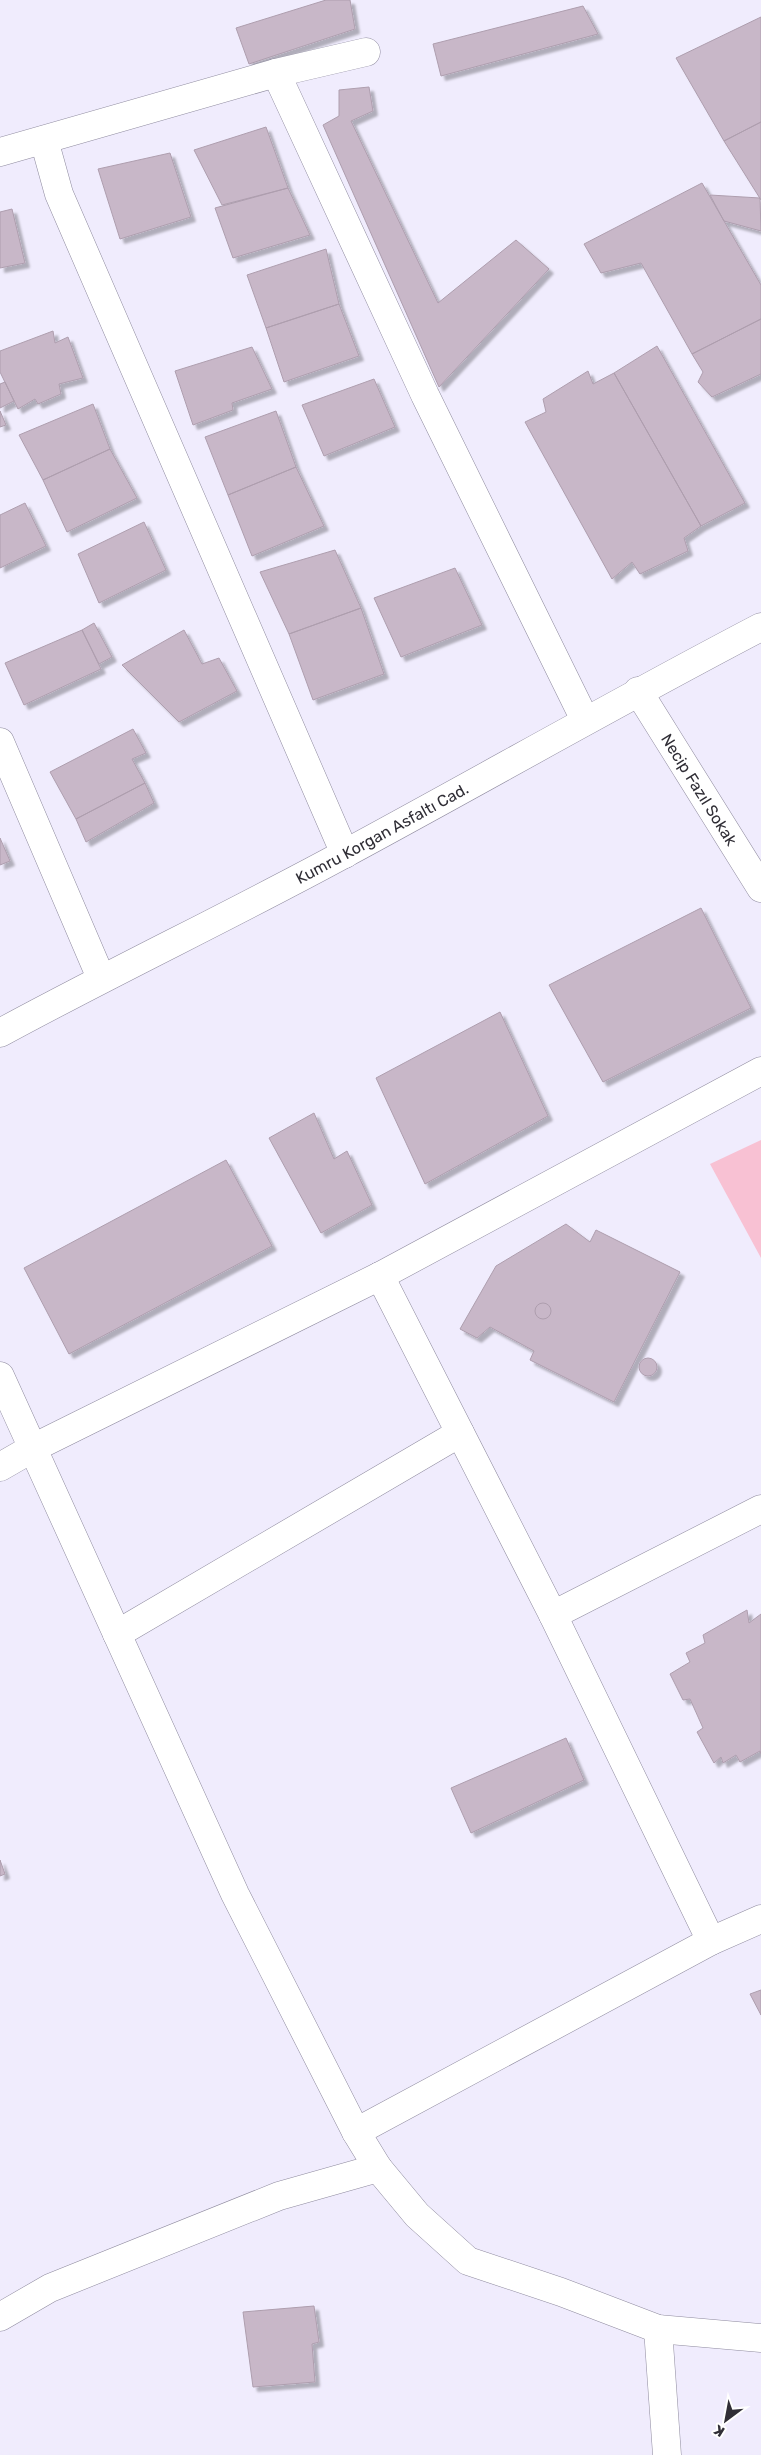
<svg xmlns="http://www.w3.org/2000/svg" width="761" height="2455" font-family="Rubik,sans-serif">
  <style>
    .green { fill: #f8c1d3 }
    .building { fill: #c8b7c8; stroke: #ae9eae; filter: url(#shadow) }
    .lines { fill: none; stroke-linecap: round; stroke-linejoin: round }
    .minor-casing { stroke: #8f8b9f; stroke-width: 29 }
    .major-casing { stroke: #8f8b9f; stroke-width: 29 }
    .minor { stroke: #fff; stroke-width: 28 }
    .major { stroke: #fff; stroke-width: 28 }
    .labels { text-anchor: middle; stroke-width: 4; stroke-linejoin: round; paint-order: stroke }
    .street-label { font-size: 16px; fill: #302e36; stroke: #fff }
  </style>
  <defs>
    <filter id="shadow"><feDropShadow dx="4.5" dy="4.5" stdDeviation="1" flood-color="#0004"/></filter>
  </defs>
  <rect width="100%" height="100%" fill="#f0ecfd"/>
  <path class="green" d="M761 1140V1258L710 1164Z"/>
  <path class="building" d="M326 0H350L355 29 249 64 236 28Z
    M583 6 598 34 441 76 433 44Z
    M761 17V122L724 141 676 58Z
    M369 87 373 111 351 121 438 303 516 240 549 269 439 387 323 125 339 116V90Z
    M761 122V200L724 141Z
    M266 127 288 188 222 205 194 150Z
    M170 153 191 217 120 239 98 169Z
    M702 183 761 285V319L692 354 641 263 601 273 584 244Z
    M288 188 310 235 233 258 215 208Z
    M710 195 760 198 761 231 724 221Z
    M12 209 25 263 0 268V212Z
    M326 249 339 304 266 328 247 275Z
    M339 304 359 356 284 382 266 328Z
    M761 319V374L712 397 698 382 703 372 692 354Z
    M53 331 55 343 68 337 83 378 59 384 61 394 38 404 35 399 18 409 0 372V351Z
    M657 346 745 503 701 526 614 373Z
    M252 347 272 389 232 403 233 410 193 425 175 371Z
    M588 371 593 384 614 373 701 526 684 538 688 551 640 574 632 562 612 579 525 422 546 412 543 399Z
    M374 379 395 427 324 456 302 405Z
    M5 382 14 401 0 408V384Z
    M93 404 110 449 43 480 19 435Z
    M0 411 6 425 0 427Z
    M276 411 296 467 228 495 205 437Z
    M110 449 137 498 67 532 43 480Z
    M296 467 324 526 252 556 228 495Z
    M25 503 46 546 0 568V515Z
    M144 522 166 570 99 603 78 554Z
    M335 550 361 608 289 634 260 572Z
    M455 568 482 625 401 657 374 598Z
    M361 608 384 674 313 700 289 634Z
    M94 623 112 657 99 664 82 630Z
    M82 630 101 669 24 705 5 663Z
    M184 630 202 664 219 658 237 691 179 722 122 665Z
    M133 729 146 753 132 759 145 783 76 819 50 772Z
    M145 783 154 803 86 842 76 819Z
    M0 838 10 861 0 865Z
    M701 908 751 1008 603 1082 549 985Z
    M500 1012 548 1116 425 1184 376 1078Z
    M314 1113 334 1159 347 1151 372 1205 321 1233 269 1138Z
    M226 1160 272 1246 69 1354 24 1268Z
    M566 1224 590 1242 596 1230 680 1272 614 1402 530 1360 534 1351 490 1327 477 1338 460 1329 496 1266Z
    M535 1311a8 8 0 1 1 16 0a8 8 0 1 1-16 0Z
    M639 1367a9 9 0 1 1 18 0a9 9 0 1 1-18 0Z
    M747 1610 749 1623 761 1614V1754L760 1751 740 1762 736 1755 723 1763 721 1757 714 1763 697 1732 703 1728 690 1699 683 1700 670 1674 690 1662 686 1653 705 1643 703 1635Z
    M566 1738 584 1780 471 1833 451 1788Z
    M0 1860 5 1874 0 1876Z
    M761 1990V2015L750 1994Z
    M314 2306 319 2342 312 2344 315 2382 253 2387 243 2312Z"/>
  <g class="lines">
    <defs>
      <g id="minor">
        <path d="M276 73 425 395 585 720"/>
        <path d="M44 140 59 194 345 854"/>
        <path d="M0 152 276 73 366 52"/>
        <path id="s1" d="M638 691 761 888"/>
        <path d="M0 742 101 978"/>
        <path d="M380 1276 553 1615 711 1941"/>
        <path d="M0 1376 235 1894 356 2132 378 2168 417 2215 468 2261 561 2292 658 2329 761 2338"/>
        <path d="M0 1467 33 1448 380 1276 761 1071"/>
        <path d="M553 1615 761 1509"/>
        <path d="M117 1634 460 1433"/>
        <path d="M356 2132 711 1941 761 1919"/>
        <path d="M0 2317 50 2288 279 2196 378 2168"/>
        <path d="M658 2329 667 2455"/>
      </g>
      <g id="major">
        <path id="s2" d="M0 1033C114 971 232 915 346 853 485 778 621 700 761 627"/>
      </g>
    </defs>
    <use href="#minor" class="minor-casing"/>
    <use href="#major" class="major-casing"/>
    <use href="#minor" class="minor"/>
    <use href="#major" class="major"/>
  </g>
  <g class="labels">
    <g class="street-label">
      <text dy="6" stroke="none"><textPath href="#s1" startOffset="116">Necip Fazıl Sokak</textPath></text>
      <text dy="6" stroke="none"><textPath href="#s2" startOffset="431">Kumru Korgan Asfaltı Cad.</textPath></text>
    </g>
  </g>
  <g transform="translate(726 2420) rotate(212)" stroke="#ffffff" stroke-width="4" paint-order="stroke">
  <path d="M0-4L9 19L0 12L-9 19Z" fill="#302e36"/>
  <text y="-8" font-size="14" font-weight="bold" text-anchor="middle" fill="#302e36">K</text>
  </g>
</svg>
